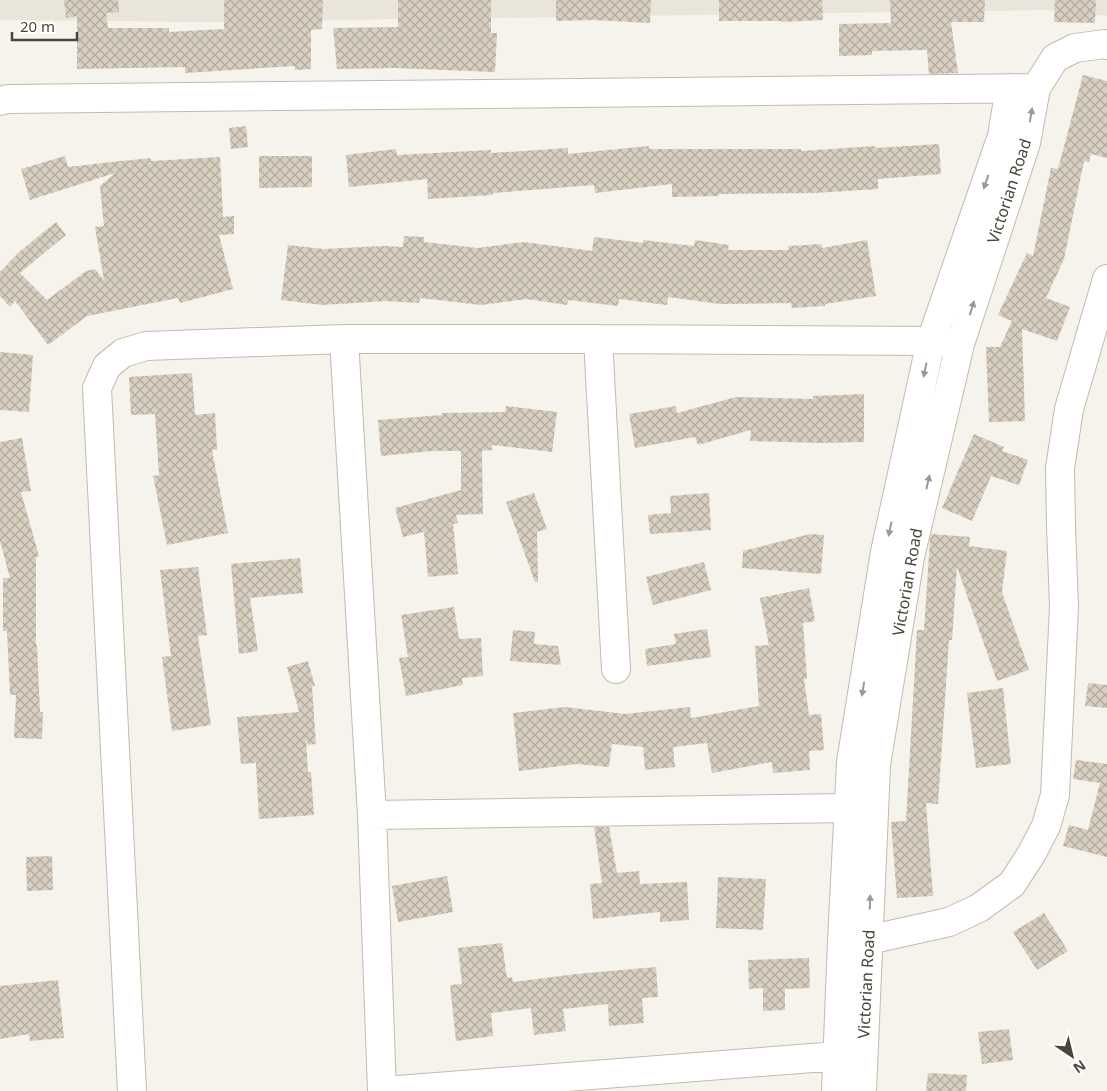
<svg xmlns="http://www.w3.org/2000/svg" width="1107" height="1091" font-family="'Noto Sans',sans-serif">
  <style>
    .residential { fill: #eae5da }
    .building { fill: url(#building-cross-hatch) }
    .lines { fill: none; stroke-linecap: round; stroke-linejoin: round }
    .minor-casing { stroke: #c2bbae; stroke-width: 30 }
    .minor { stroke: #fff; stroke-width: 28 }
    .oneway { fill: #9c9892 }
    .labels { text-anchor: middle; stroke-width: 4; stroke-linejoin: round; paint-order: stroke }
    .street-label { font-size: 16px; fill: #4b4439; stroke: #fff }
  </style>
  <defs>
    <pattern id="building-cross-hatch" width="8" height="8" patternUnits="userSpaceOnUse" patternTransform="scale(1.25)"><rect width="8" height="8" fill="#d8cfc1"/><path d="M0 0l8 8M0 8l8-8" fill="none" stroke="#b1aa9e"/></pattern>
  </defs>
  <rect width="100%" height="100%" fill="#f6f3ec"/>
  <path class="residential" d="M0 0H1107V16L1048 10 201 22 0 20Z"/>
  <path class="building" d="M64 0H118L119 12 106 13 108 28H169V32L224 29V0H323L322 29 311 30V69L295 70V66L185 73V67L77 69V16L66 18Z
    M398 0H491V33H497L495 72 394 68 337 69 333 28 398 27Z
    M556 0H651L650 23 593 20 556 21Z
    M719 0H822L823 20 782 22V21H719Z
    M890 0H985L984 22H951L958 73 929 74 927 50 872 51V55L839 56V24L891 23Z
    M1055 0H1096L1095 23 1054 22Z
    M1083 75 1107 81V158L1091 154 1089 162 1084 161 1064 259 1046 298 1070 307 1057 341 1022 329 1025 421 989 422 986 347H1000L1012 321 998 315 1027 253 1033 256 1051 168 1058 169Z
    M246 126 248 147 231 149 229 128Z
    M939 144 941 174 878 179V189L815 193 719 194V196L672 197V184L595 193 594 185 493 193V195L428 199 427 179 349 187 346 155 396 149 397 155 491 150V153L568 148V154L649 146V149H801V151L875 146 876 148Z
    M65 156 68 167 129 160V161L131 160 150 158 151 161 220 157 223 217 234 216V234L219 235 233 289 180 303 178 298 87 316 48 345 15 301 10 307 0 296V272L18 253 56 222 66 235 20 273 47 300 86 271 95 269 104 280 95 227 104 226 100 186 115 173 30 200 21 169Z
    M259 156H312V187L259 188Z
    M404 236 424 237V242L478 248 524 242 592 251 594 237 643 243V240L694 246 695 240 729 245 728 250H789L788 246 821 244 822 248 867 240 876 296 825 304V306L792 308 791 303 720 304 668 297 667 305 619 299 618 306 568 300 567 305 526 299 481 305 420 298 419 303 386 301 322 305 281 300 288 245 323 249 384 246 403 247Z
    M0 352 33 355 29 412 0 410Z
    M192 373 195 415 215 413 217 450H212L228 533 167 545 153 476 159 475 155 414 131 415 129 377Z
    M864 394V442L821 443 750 441 751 430 698 445 695 437 635 448 629 414 676 406 677 413 736 397 813 399V396Z
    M506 406 557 412 552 452 492 445V450L482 451 483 514 456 515 458 523 453 524 458 574 428 577 424 532 403 537 395 508 461 490V451H432L381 456 378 420 442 415V413L505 412Z
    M974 434 1004 447 1002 451 1028 460 1019 485 991 476 972 521 942 508Z
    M22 438 31 491 21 492 39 556 36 557V645H37L40 712H43L42 739 14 738 16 695H10L7 631H3V578H10L0 541V442Z
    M534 493 547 529 537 532 538 582H535L506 502Z
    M709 493 711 530 650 534 648 515 671 513 670 496Z
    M810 534 824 535 821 574 742 568 743 551Z
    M931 534 970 537 969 546 1007 551 1002 592 1029 670 997 681 957 567 952 640H949L938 804 926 803 933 896 897 898 891 822 906 821 917 630H924L930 540Z
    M300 558 303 593 250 598 258 651 239 654 231 564Z
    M704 562 711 590 653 605 646 577Z
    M198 567 207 635 198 636 211 725 172 731 162 657 171 656 160 570Z
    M809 588 815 621 803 623 807 679H804L809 715 821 714 824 750 809 751 810 770 773 773 772 762 712 773 707 743 673 747 675 767 645 770 643 747 612 744 609 767 577 764 519 771 513 713 565 707 625 714 690 707 691 718 759 706 755 646 769 645 760 598Z
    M454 607 459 639 481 638 483 676 462 678 463 685 406 696 399 658 408 657 401 615Z
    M707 629 711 657 647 666 645 649 676 644 674 634Z
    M513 630 535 632 534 644 558 646 561 665 510 661Z
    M308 661 315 686H312L316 744 308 745 306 738 308 772H311L314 815 259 819 256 763 241 764 237 717 299 712 287 667Z
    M1088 683 1107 685V708L1085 706Z
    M1003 688 1011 764 976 768 967 693Z
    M1076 760 1107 764V857L1063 846 1069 825 1088 830 1100 783 1073 779Z
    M594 827H609L617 873 639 871 640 884 687 882 689 920 660 922V912L593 919 590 884 602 883Z
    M52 856 53 890 27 891 26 857Z
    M447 876 453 912 398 922 392 886Z
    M718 877 766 879 763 930 716 928Z
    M1044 913 1068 951 1037 970 1013 932Z
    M502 943 507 978 512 977 513 982 576 974 656 967 658 997 642 998 644 1023 609 1026 608 1004 563 1009 566 1031 534 1035 531 1008 491 1013 493 1036 456 1041 450 985 462 984 458 948Z
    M809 958 810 988 785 989V1010L763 1011V988L749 989 748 960Z
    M58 980 64 1038 30 1041 29 1034 0 1039V986Z
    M1009 1029 1013 1060 982 1064 978 1032Z
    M928 1073 967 1075 966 1091H926Z"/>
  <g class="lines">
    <defs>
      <path id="minor" d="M0 101 8 99 1036 88
        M344 339 372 815 382 1091
        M598 339 616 669
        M372 815 848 808 868 806
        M868 940 949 922 979 908 1012 884 1032 853 1046 826 1055 795 1064 606 1061 526 1060 468 1069 409 1107 279
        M132 1091 97 388 107 366 123 353 146 346 344 339H598L931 341 960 344
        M385 1091 838 1056 856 1057
        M836 1091 842 941 851 762 885 552 931 341 1002 136 1010 88
        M862 1091 876 765 910 557 960 344 1026 143 1036 88 1055 58 1075 48 1105 44 1107 45"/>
    </defs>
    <use href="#minor" class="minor-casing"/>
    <use href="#minor" class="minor"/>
  </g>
  <defs><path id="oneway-solid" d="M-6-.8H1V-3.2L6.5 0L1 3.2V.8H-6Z" transform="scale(1.25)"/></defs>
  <g class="oneway">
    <use href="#oneway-solid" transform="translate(1031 115) rotate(-80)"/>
    <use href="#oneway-solid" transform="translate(986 182) rotate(109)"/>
    <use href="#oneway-solid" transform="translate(972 308) rotate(-72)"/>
    <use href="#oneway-solid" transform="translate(925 370) rotate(102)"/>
    <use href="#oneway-solid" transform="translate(928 482) rotate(-77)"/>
    <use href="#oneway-solid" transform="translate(890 529) rotate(102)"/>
    <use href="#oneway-solid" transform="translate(863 689) rotate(99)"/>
    <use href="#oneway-solid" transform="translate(870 902) rotate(-88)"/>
  </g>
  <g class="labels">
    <g class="street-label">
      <text transform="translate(1009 191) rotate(-72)" y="6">Victorian Road</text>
      <text transform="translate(907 582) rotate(-80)" y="6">Victorian Road</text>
      <text transform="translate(866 984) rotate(-87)" y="6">Victorian Road</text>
    </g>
  </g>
  <g transform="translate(1072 1056) rotate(145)" stroke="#ffffff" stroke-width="4" paint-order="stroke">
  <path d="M0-4L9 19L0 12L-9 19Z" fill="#4b4439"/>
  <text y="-8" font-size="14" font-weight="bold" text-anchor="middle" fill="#4b4439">N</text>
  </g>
  <path d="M12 32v8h65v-8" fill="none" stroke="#4b4439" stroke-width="2.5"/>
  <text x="20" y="32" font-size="15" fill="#4b4439" stroke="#ffffff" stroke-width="4" paint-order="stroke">20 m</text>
</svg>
